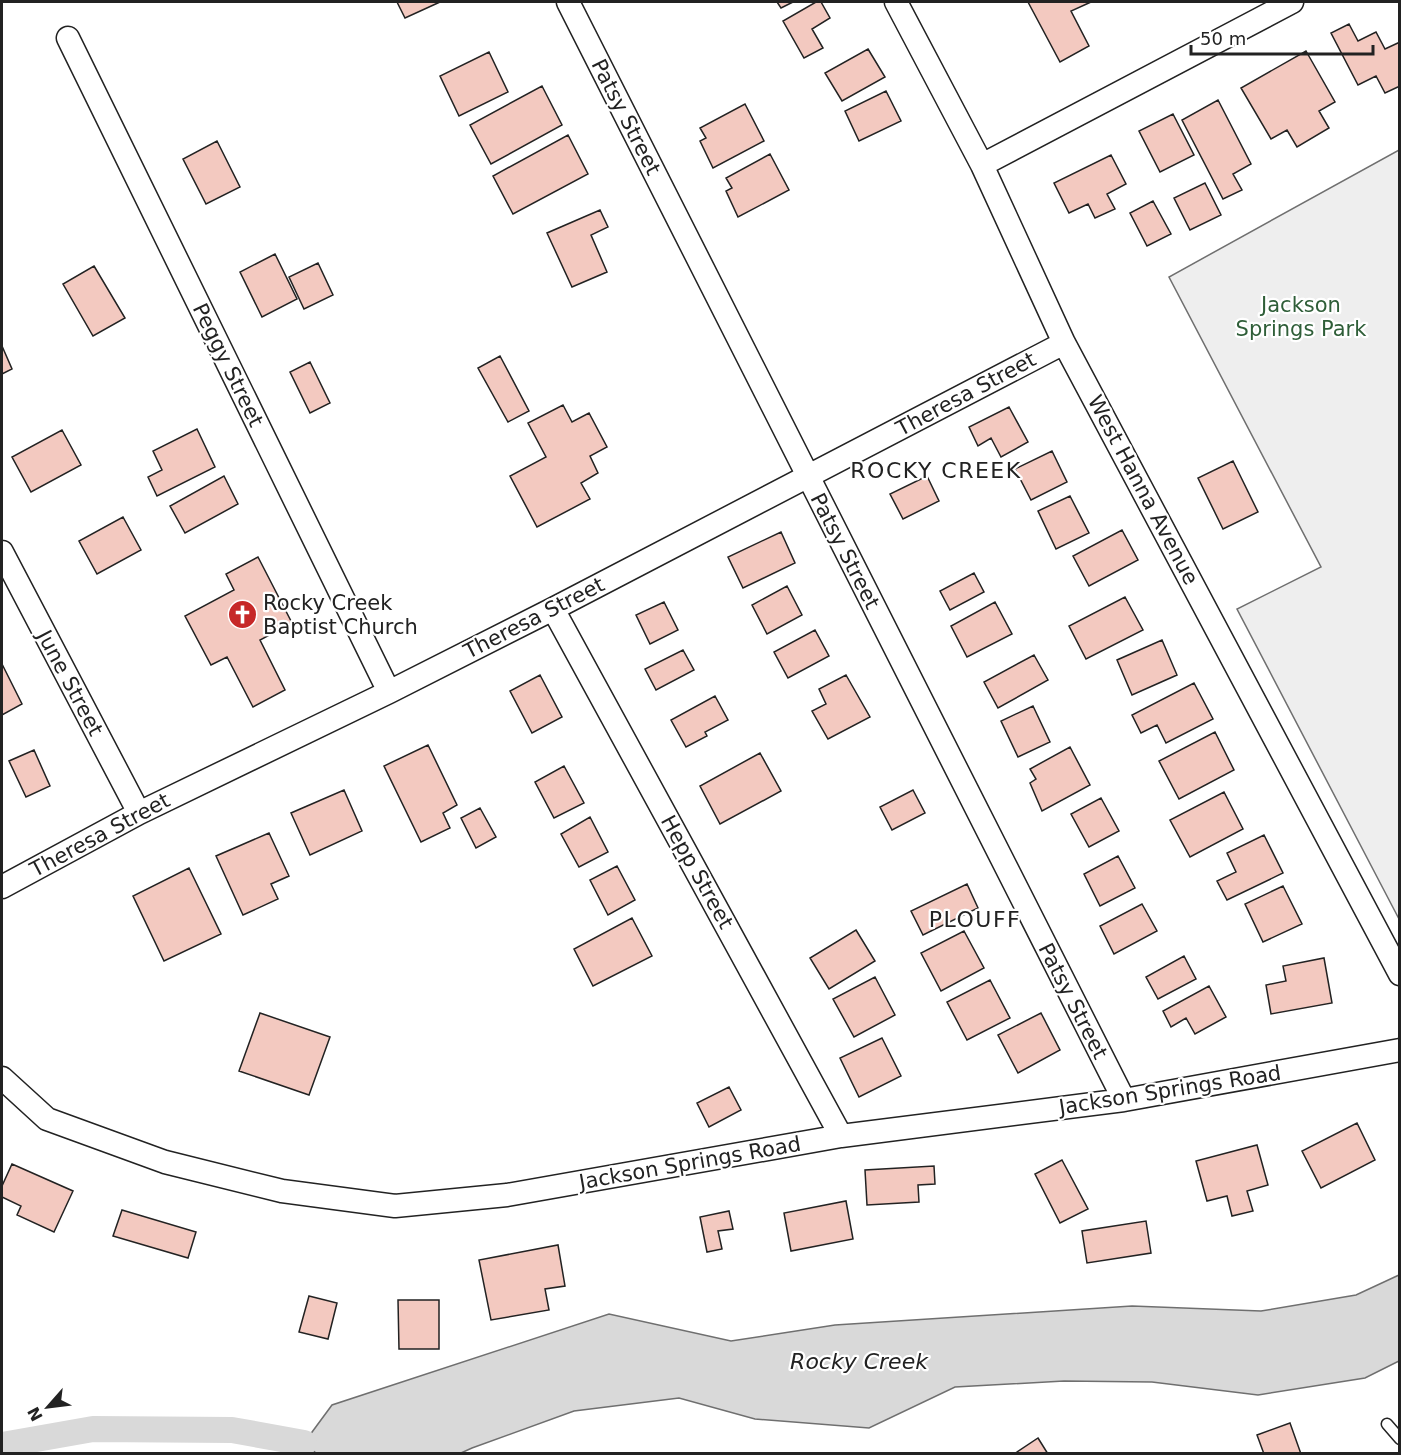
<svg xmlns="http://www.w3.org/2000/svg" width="1401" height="1455" font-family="'DejaVu Sans',sans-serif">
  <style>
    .green { fill: #eee; stroke: #6f6f6f; stroke-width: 1.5 }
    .water { fill: #d9d9d9; stroke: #6f6f6f; stroke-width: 1.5 }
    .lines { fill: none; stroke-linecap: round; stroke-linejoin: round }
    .canal { stroke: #d9d9d9; stroke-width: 26 }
    .building { fill: #f3c9c0; stroke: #222; stroke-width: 1.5 }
    .lane-casing { stroke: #222; stroke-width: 13 }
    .street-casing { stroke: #222; stroke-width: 25 }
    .lane { stroke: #fff; stroke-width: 10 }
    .street { stroke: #fff; stroke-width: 22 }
    .labels { text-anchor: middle; stroke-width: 4.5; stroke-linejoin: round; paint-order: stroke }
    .street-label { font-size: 21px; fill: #222; stroke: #fff }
    .park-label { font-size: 21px; fill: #2f5e38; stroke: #fff }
    .poi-label { font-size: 21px; fill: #222; stroke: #fff; text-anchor: start }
    .neighbourhood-label { font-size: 22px; letter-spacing: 1.5px; fill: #222; stroke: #fff }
    .water-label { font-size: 22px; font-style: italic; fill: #222; stroke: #fff }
  </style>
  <rect width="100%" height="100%" fill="#fff"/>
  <path class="green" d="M1399 150V919L1237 609 1321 567 1169 277Z"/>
  <path class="water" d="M1399 1275V1361L1365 1378 1258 1395 1152 1382 1064 1381 955 1387 869 1428 755 1419 679 1398 574 1411 472 1448 461 1453H316L304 1443 332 1405 609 1314 731 1341 835 1325 1132 1306 1261 1311 1356 1295Z"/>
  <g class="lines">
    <path class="canal" d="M2 1445 93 1429 232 1430 304 1443"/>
  </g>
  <path class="building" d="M397 2H440L405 18Z
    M777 2H793L781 8Z
    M816 2H821L830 18 812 29 823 48 804 58 783 21Z
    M1028 2H1091L1071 11 1089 46 1060 62Z
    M1349 24 1358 41 1376 32 1385 49 1400 42V86L1385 93 1376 76 1358 85 1331 33Z
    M868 49 885 77 842 101 825 73Z
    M1306 51 1335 102 1319 111 1329 128 1297 147 1287 130 1271 139 1241 88Z
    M489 52 508 92 459 116 440 76Z
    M542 86 562 125 491 164 470 125Z
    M886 91 901 121 859 141 845 111Z
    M1218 100 1251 164 1233 174 1242 190 1223 199 1182 120Z
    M745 104 764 141 713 168 700 141 706 138 700 128Z
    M1173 114 1194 155 1160 172 1139 131Z
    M568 135 588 174 513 214 493 176Z
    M217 141 240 187 206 204 183 159Z
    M770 154 789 190 738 217 726 191 732 188 726 178Z
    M1111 155 1126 184 1107 194 1115 209 1095 218 1088 204 1069 213 1054 183Z
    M1205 183 1221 215 1190 230 1174 198Z
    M1153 201 1171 234 1147 246 1130 213Z
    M600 210 608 227 591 235 607 272 572 287 547 233Z
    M275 254 297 299 262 317 240 272Z
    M318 263 333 295 304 309 289 277Z
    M94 266 125 318 93 336 63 284Z
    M2 346 12 369 2 374Z
    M500 356 529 411 508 422 478 368Z
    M310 362 330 403 310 413 290 372Z
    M563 405 572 422 589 413 607 447 590 456 598 473 581 483 590 499 537 527 510 476 546 457 528 423Z
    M1009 407 1028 442 1001 457 991 438 978 446 969 427Z
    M197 429 215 467 157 496 148 477 162 470 153 451Z
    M62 430 81 465 31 492 12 457Z
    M1052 451 1067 482 1031 500 1015 469Z
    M1233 461 1258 512 1223 529 1198 478Z
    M224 476 238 504 185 533 170 506Z
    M927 476 939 501 903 519 890 494Z
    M1070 496 1089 533 1056 549 1038 511Z
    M123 517 141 550 97 574 79 541Z
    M1122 530 1138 560 1089 586 1073 556Z
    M781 532 795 563 743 588 728 557Z
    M258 557 292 623 260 640 285 690 253 707 227 657 211 665 185 616 234 590 226 574Z
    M974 573 984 592 950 610 940 591Z
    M787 586 802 615 767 634 752 605Z
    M1125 597 1143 630 1086 659 1069 626Z
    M664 602 678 630 650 644 636 615Z
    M995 602 1012 634 967 657 951 626Z
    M815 630 829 656 788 678 774 652Z
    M1162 640 1177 675 1132 695 1117 660Z
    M683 650 694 670 656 690 645 669Z
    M1034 655 1048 680 998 708 984 682Z
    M2 664 22 704 2 715Z
    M540 675 562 717 532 733 510 691Z
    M846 675 870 717 828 739 812 711 826 704 819 689Z
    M1194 683 1213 719 1166 743 1157 725 1141 733 1132 715Z
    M715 696 728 720 705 732 707 736 686 747 671 720Z
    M1033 706 1050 742 1018 757 1001 721Z
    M1215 732 1234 770 1179 799 1159 761Z
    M428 745 457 805 443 813 450 828 421 842 384 766Z
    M1070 747 1090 785 1042 811 1030 783 1036 779 1030 769Z
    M34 750 50 786 26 797 9 761Z
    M760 753 781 791 720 824 700 786Z
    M564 766 584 803 554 818 535 782Z
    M344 790 362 831 310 855 291 813Z
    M913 790 925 813 892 830 880 807Z
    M1224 792 1243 829 1190 857 1170 820Z
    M1101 798 1119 831 1089 847 1071 814Z
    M480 808 496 837 476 848 461 818Z
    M590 817 608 852 579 867 561 834Z
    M269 833 289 876 271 884 278 899 243 915 216 856Z
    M1264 835 1283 873 1227 900 1217 881 1236 872 1227 853Z
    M1118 856 1135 888 1100 906 1084 874Z
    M617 866 635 900 608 915 590 880Z
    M189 868 221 934 164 961 133 896Z
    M967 884 978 908 923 935 911 911Z
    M1283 886 1302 924 1263 942 1245 904Z
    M1142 904 1157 931 1114 954 1100 926Z
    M632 918 652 956 593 986 574 949Z
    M856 930 875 961 829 989 810 958Z
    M964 931 984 968 941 991 921 953Z
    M1184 956 1196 979 1158 999 1146 977Z
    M1324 958 1332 1003 1271 1014 1266 985 1286 981 1283 966Z
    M875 977 895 1015 854 1037 833 999Z
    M990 980 1010 1018 967 1040 947 1002Z
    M1209 986 1226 1017 1195 1034 1186 1018 1171 1027 1163 1011Z
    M260 1013 330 1037 309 1095 239 1071Z
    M1041 1013 1060 1050 1018 1073 998 1035Z
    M882 1038 901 1076 859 1097 840 1058Z
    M729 1087 741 1110 709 1127 697 1103Z
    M1357 1123 1375 1160 1321 1188 1302 1151Z
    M1257 1145 1268 1185 1247 1191 1253 1211 1232 1216 1227 1196 1207 1201 1196 1161Z
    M1062 1160 1088 1209 1060 1223 1035 1174Z
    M12 1164 73 1191 54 1232 17 1215 21 1206 2 1197V1186Z
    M934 1166 935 1184 918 1185 919 1202 867 1205 865 1170Z
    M846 1201 853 1239 791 1251 784 1213Z
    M122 1210 196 1232 188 1258 113 1236Z
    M729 1211 733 1229 718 1231 722 1249 707 1252 700 1217Z
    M1146 1221 1151 1253 1087 1263 1082 1231Z
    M558 1245 565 1286 545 1289 549 1310 491 1320 479 1260Z
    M309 1296 337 1303 328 1339 299 1332Z
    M398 1300H439V1349H399Z
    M1290 1423 1301 1454H1264L1257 1435Z
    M1038 1438 1048 1454H1014Z"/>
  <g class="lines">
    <defs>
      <path id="lane" d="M1387 1424 1400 1439"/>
      <path id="street" d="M568 2 1124 1100
        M896 2 982 165 1064 343 1400 974
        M68 38 389 692
        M982 165 1292 2
        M2 552 139 813
        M553 609 841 1136
        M2 887 139 813 389 692 553 609 1064 343
        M2 1078 47 1119 165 1162 282 1191 395 1206 507 1195 841 1136 1124 1100 1400 1050"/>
    </defs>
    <use href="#lane" class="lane-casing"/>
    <use href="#street" class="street-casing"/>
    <use href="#lane" class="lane"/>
    <use href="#street" class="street"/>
  </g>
  <defs>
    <symbol id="church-disc" viewBox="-11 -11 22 22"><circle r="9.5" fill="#c62828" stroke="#fff"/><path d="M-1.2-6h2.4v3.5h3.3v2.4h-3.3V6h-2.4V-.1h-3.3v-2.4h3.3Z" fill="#fff"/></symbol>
  </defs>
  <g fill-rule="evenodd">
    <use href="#church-disc" x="226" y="598" width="33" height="33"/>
  </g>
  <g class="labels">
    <g class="street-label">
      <text transform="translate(626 117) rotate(63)" y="7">Patsy Street</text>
      <text transform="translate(228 365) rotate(64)" y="7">Peggy Street</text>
      <text transform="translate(966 394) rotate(-28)" y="7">Theresa Street</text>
      <text transform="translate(1143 490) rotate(62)" y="7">West Hanna Avenue</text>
      <text transform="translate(845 551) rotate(63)" y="7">Patsy Street</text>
      <text transform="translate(534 618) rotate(-27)" y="7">Theresa Street</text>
      <text transform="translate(70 683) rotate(62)" y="7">June Street</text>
      <text transform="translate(100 835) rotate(-28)" y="7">Theresa Street</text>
      <text transform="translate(697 872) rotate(61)" y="7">Hepp Street</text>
      <text transform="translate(1073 1001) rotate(63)" y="7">Patsy Street</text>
      <text transform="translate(1170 1090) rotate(-9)" y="7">Jackson Springs Road</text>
      <text transform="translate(690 1163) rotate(-10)" y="7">Jackson Springs Road</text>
    </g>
    <g class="park-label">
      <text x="1301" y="312">Jackson<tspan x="1301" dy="24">Springs Park</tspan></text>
    </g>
    <g class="poi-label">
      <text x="263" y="610">Rocky Creek<tspan x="263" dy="24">Baptist Church</tspan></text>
    </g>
    <g class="neighbourhood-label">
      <text x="936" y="478">ROCKY CREEK</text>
      <text x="975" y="927">PLOUFF</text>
    </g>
    <g class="water-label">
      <text x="859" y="1369">Rocky Creek</text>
    </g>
  </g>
  <rect width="1401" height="1455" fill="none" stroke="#222222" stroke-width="6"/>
  <g transform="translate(48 1407) rotate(242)" stroke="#ffffff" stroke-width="4.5" paint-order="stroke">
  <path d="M0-4.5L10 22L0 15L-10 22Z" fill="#222222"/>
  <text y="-9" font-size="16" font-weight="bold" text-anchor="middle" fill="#222222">N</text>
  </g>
  <path d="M1191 45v9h182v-9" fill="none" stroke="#222222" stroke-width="3"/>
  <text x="1200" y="45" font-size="18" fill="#222222" stroke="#ffffff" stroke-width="4.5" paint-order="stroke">50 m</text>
</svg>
